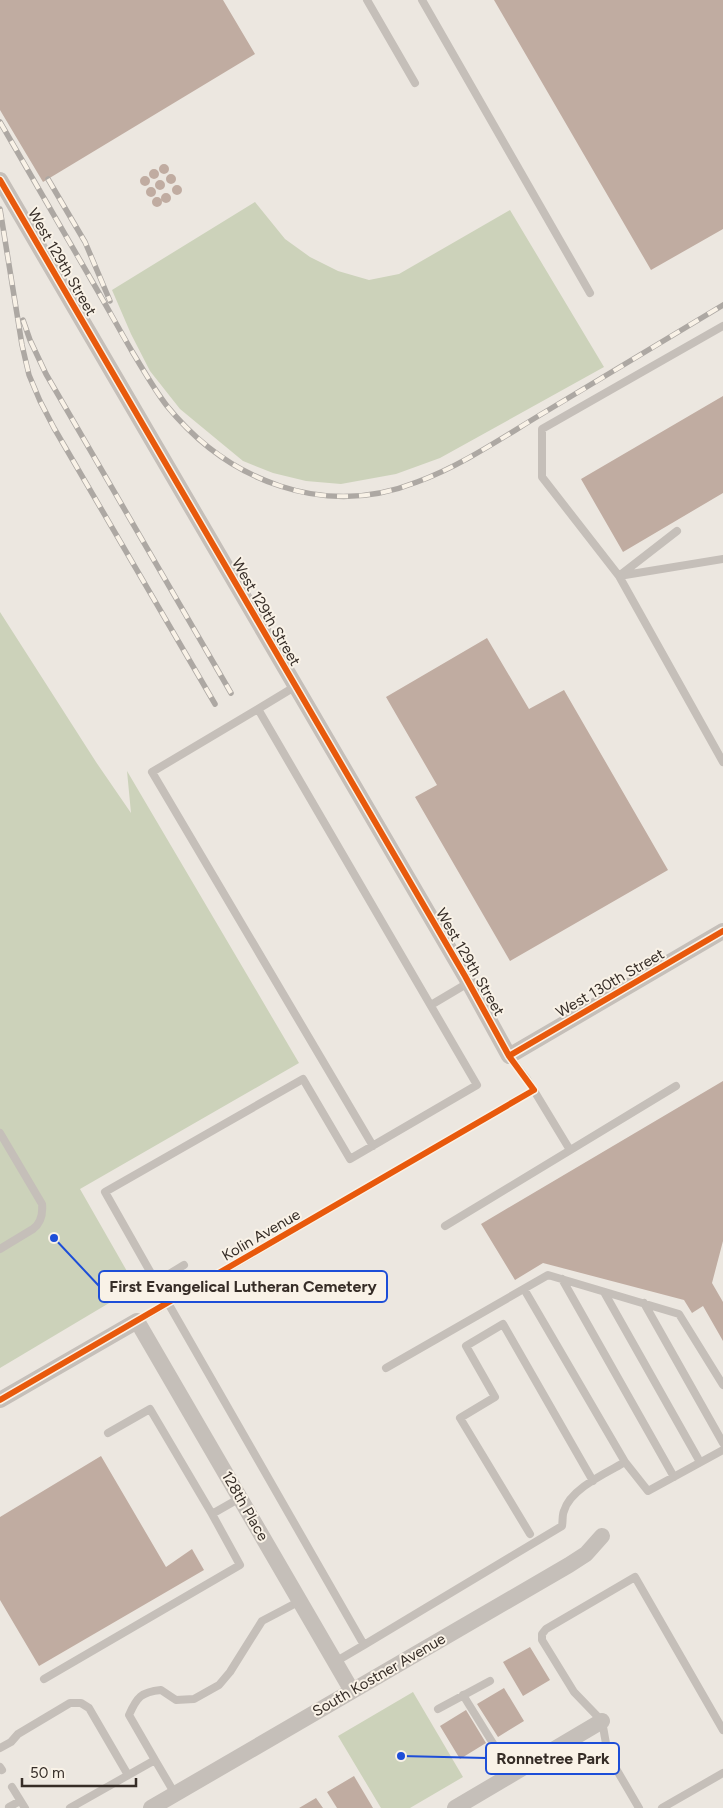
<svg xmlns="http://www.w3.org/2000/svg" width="723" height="1808" font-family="Figtree,sans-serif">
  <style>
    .green { fill: #ccd2ba }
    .building { fill: #c0aca1 }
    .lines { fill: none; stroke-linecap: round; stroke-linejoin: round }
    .lane { stroke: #c5bfb9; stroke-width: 8 }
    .street { stroke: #c5bfb9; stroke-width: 16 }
    .rail-casing { stroke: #ada8a3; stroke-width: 5.5 }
    .rail { stroke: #f9f2e7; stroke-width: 4; stroke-dasharray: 11; stroke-linecap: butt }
    .cycleway-casing { stroke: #f9f2e7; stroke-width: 9 }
    .cycleway { stroke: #e8590c; stroke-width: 6 }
    .labels { text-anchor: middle; stroke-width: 4; stroke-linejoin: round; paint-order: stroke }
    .street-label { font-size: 15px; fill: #362d27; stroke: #f9f2e7 }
    .leader { fill: none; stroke: #1d4ed8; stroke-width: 2 }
    .callout-dot { fill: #1d4ed8; stroke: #f9f2e7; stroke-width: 2 }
    .callout { fill: #f9f2e7; stroke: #1d4ed8; stroke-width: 2 }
    .callout-label { font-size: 16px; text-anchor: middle; font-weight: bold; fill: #362d27 }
  </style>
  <rect width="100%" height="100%" fill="#ece7e0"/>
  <path class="green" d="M255 202 285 239 310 257 338 271 369 280 399 274 510 210 604 367 440 458 396 474 341 484 306 481 273 473 243 461 180 409 150 371 131 334 112 290Z
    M0 612 96 762 131 813 127 771 299 1063 80 1189 136 1287 0 1368Z
    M413 1692 463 1777 410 1808H381L338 1736Z"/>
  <path class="building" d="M0 0H223L255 54 43 182 0 110Z
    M494 0H723V229L651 270Z
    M159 169a5 5 0 1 1 10 0a5 5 0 1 1-10 0Z
    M149 174a5 5 0 1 1 10 0a5 5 0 1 1-10 0Z
    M166 179a5 5 0 1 1 10 0a5 5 0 1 1-10 0Z
    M140 181a5 5 0 1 1 10 0a5 5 0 1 1-10 0Z
    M155 185a5 5 0 1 1 10 0a5 5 0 1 1-10 0Z
    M172 190a5 5 0 1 1 10 0a5 5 0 1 1-10 0Z
    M146 192a5 5 0 1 1 10 0a5 5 0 1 1-10 0Z
    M161 198a5 5 0 1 1 10 0a5 5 0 1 1-10 0Z
    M152 202a5 5 0 1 1 10 0a5 5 0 1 1-10 0Z
    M723 396V493L623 552 581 479Z
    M487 638 529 709 564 690 668 870 510 961 415 797 437 785 386 697Z
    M723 1081V1241L712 1283 723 1302V1341L703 1306 692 1313 684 1300 543 1263 515 1280 481 1224Z
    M101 1456 166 1567 192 1549 204 1570 39 1666 0 1600V1517Z
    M530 1647 550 1680 523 1696 503 1662Z
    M504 1688 524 1721 498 1737 477 1704Z
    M466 1710 486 1743 460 1759 440 1726Z
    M354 1776 373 1808H337L327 1792Z
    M316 1798 323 1808H299Z"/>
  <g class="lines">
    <path class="lane" d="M367 0 415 83
      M422 0 590 293
      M723 326 542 429V477L619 576 723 559
      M677 531 619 576 723 762
      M258 709 296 686
      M431 1005 468 983
      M509 1056 527 1079 570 1150
      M0 1133 42 1204C43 1214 41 1223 33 1229L0 1249
      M445 1226 676 1086
      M184 1265 156 1282 105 1192 303 1079 350 1159 477 1085 258 709 152 772 373 1146
      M562 1279 674 1477
      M524 1289 625 1462
      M604 1292 700 1462
      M168 1303 364 1645 562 1526C563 1521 562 1515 564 1511 570 1489 606 1473 625 1462L648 1491 723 1450
      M644 1303 723 1443
      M137 1321 534 1090
      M386 1368 548 1275 679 1314 723 1385
      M108 1433 150 1409 212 1514
      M530 1534 460 1418 495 1397 466 1346 503 1324 593 1481
      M335 1662 364 1645
      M44 1679 240 1565 212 1514 240 1498
      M463 1695 512 1774
      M438 1709 490 1681
      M0 1748 11 1742 18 1734 70 1703H81L89 1708 128 1775
      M155 1760 129 1715C137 1697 141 1692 161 1690L176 1700 194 1699 219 1685 230 1672 262 1621 300 1601
      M0 1767 2 1770
      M12 1787 25 1808
      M9 1807 20 1801
      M70 1808 155 1760 175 1794
      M639 1808 608 1755 602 1721 574 1692 542 1640V1634L546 1629 635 1577 723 1730
      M662 1808 723 1773"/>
    <path class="street" d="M0 180 465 976 509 1056 723 931
      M0 1400 137 1321 352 1691
      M151 1808 569 1565 586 1554 602 1536
      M455 1808 602 1721"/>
    <defs>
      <path id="rail" d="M0 122C31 175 61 228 92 281 106 305 119 329 133 353 144 371 154 389 167 406 228 481 324 519 417 482 463 465 503 437 545 412 604 377 663 341 723 305
        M48 179 85 242 110 301
        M0 209 22 345 29 375 40 401 54 428 215 704
        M23 320 30 340 46 374 231 693"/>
    </defs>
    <use href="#rail" class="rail-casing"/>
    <use href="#rail" class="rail"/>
    <defs>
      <path id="cycleway" d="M0 180 465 976 509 1056 534 1090 0 1400
        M509 1056 723 931"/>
    </defs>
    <use href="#cycleway" class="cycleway-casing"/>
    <use href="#cycleway" class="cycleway"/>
  </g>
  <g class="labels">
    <g class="street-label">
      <text transform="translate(62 262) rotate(60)" y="5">West 129th Street</text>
      <text transform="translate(266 612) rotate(60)" y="5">West 129th Street</text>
      <text transform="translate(470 962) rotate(60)" y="5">West 129th Street</text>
      <text transform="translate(610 983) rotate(-30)" y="5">West 130th Street</text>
      <text transform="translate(261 1235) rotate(-30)" y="5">Kolin Avenue</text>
      <text transform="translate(245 1506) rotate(60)" y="5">128th Place</text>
      <text transform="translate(379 1675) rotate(-30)" y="5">South Kostner Avenue</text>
    </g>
  </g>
  <path class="leader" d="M54 1238L99 1286M401 1756L486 1758"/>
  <g class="callout-dot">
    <circle cx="54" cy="1238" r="5"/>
    <circle cx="401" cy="1756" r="5"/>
  </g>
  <g class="callout">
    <rect x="99" y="1271" width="288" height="31" rx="5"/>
    <rect x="486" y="1743" width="133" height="31" rx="5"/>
  </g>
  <g class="callout-label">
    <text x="243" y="1292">First Evangelical Lutheran Cemetery</text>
    <text x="553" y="1764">Ronnetree Park</text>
  </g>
  <path d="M22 1778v8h114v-8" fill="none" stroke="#362d27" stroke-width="2.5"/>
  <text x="30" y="1778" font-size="15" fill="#362d27" stroke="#f9f2e7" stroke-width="4" paint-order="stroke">50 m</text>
</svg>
